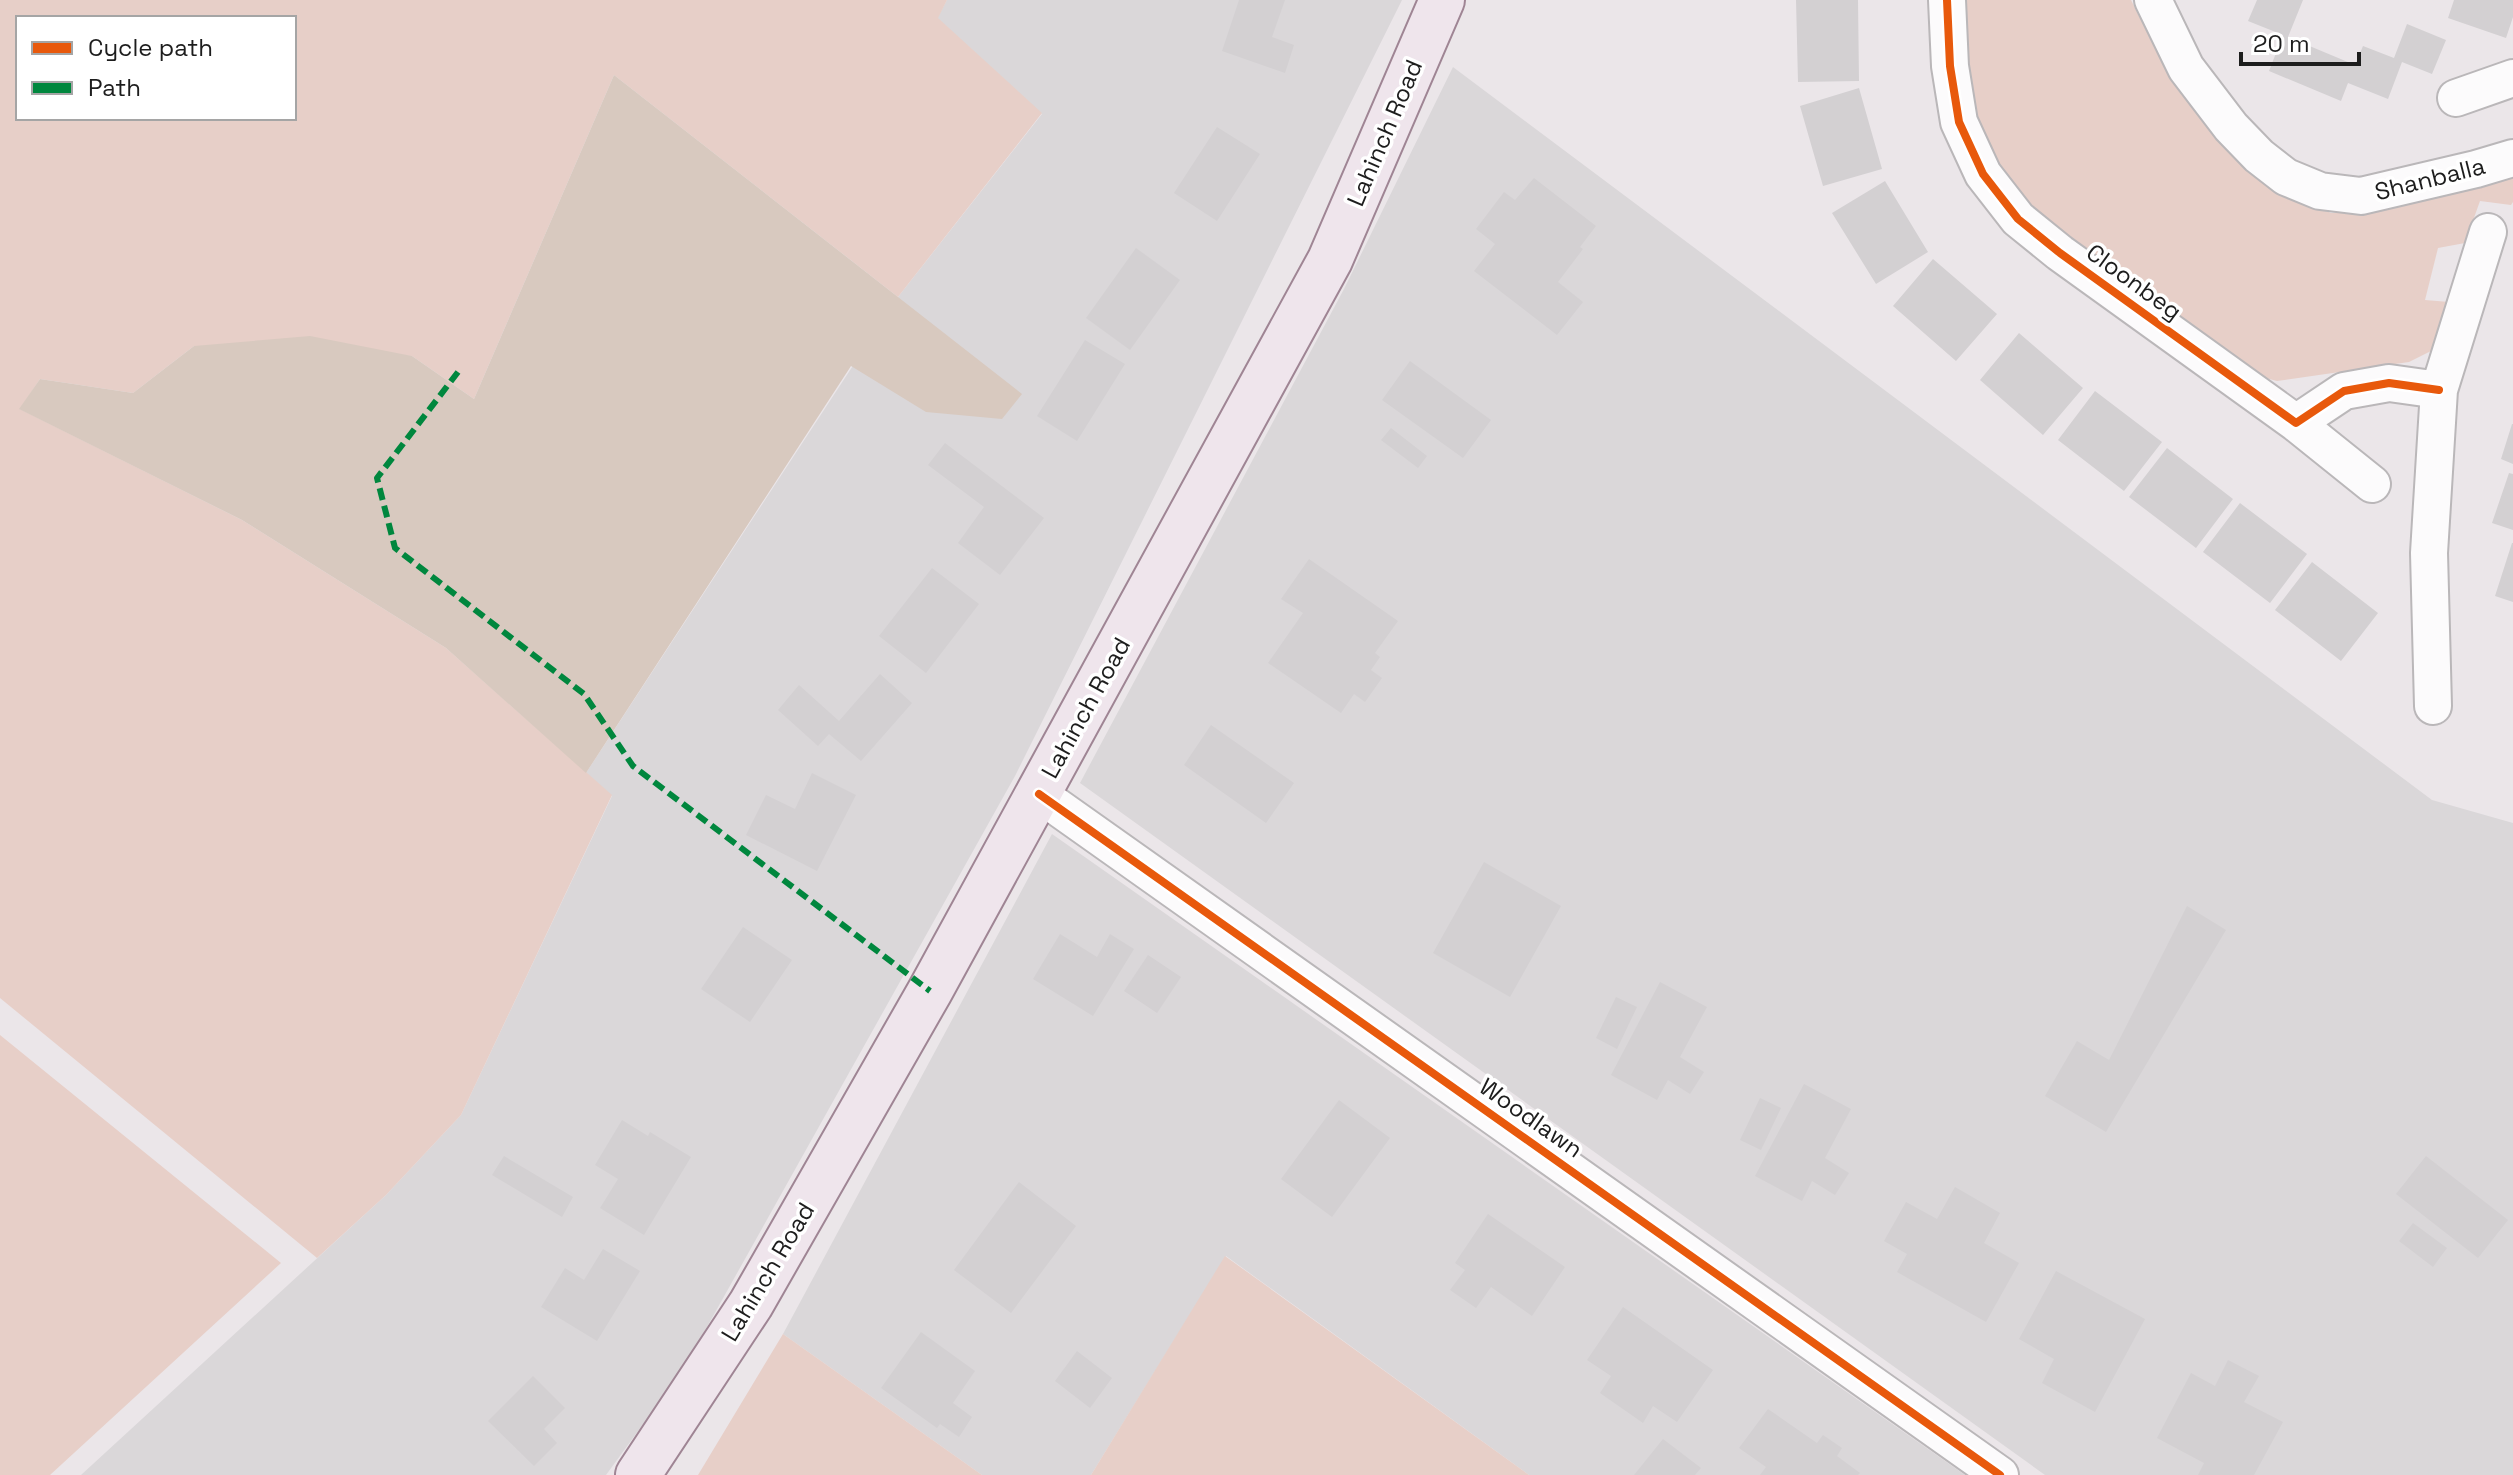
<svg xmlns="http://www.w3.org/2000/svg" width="2513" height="1475" font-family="'Space Grotesk',sans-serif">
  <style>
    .residential { fill: #dad7d9 }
    .grass { fill: #e7cfc8; fill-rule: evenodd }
    .forest { fill: #d8c9bf }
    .building { fill: #d3d0d2 }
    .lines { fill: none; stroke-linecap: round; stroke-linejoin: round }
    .minor-casing { stroke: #bab7b9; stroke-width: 40 }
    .primary-casing { stroke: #9f8594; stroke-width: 48 }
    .minor { stroke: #fcfbfc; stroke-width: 36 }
    .primary { stroke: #efe5ec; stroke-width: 44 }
    .quiet { stroke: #00873e; stroke-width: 6; stroke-dasharray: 12 6; stroke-linecap: butt }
    .cycleway-casing { stroke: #fff; stroke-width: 13 }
    .cycleway { stroke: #e8590c; stroke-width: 8 }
    .labels { text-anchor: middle; stroke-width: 7; stroke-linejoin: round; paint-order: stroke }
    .street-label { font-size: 24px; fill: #1d1d1d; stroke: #fff }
  </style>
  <rect width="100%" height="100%" fill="#ebe6e9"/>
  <path class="residential" d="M947 0H1402L1015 776 684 1368 606 1475H81L386 1195 461 1115 612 796 586 773 898 297 1042 114 937 18Z
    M1453 67 2432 800 2513 823V1475H2045L1080 783 1344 289Z
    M1052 834 1965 1475H1529L1226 1256 1091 1475H982L783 1334Z"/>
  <path class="grass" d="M0 0H947L938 18 1042 113 898 297 614 75 474 399 412 356 194 346 133 393 40 379 20 409 242 520 446 648 612 795 461 1115 386 1195 317 1258 0 998ZM18 18H294V118H18Z
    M1963 0H2131L2156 50 2189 102 2232 155 2281 193 2331 213 2370 212 2513 177V202L2511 205 2480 201 2465 243 2438 248 2425 300 2449 302 2433 350 2409 362 2277 381 2258 376 2038 216C2003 179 1973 132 1963 81 1958 58 1963 25 1963 0Z
    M0 1035 281 1263 50 1475H0Z
    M1225 1256 1529 1475H1091Z
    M783 1334 982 1475H698Z"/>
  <path class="forest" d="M614 75 1022 394 1002 419 926 412 851 366 586 773 446 648 242 520 19 409 40 379 133 393 194 346 310 336 412 356 474 399Z"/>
  <path class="building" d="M1239 0H1285L1272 37 1294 45 1285 73 1222 51Z
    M1796 0H1858L1859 81 1798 82Z
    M2257 0H2303L2288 37 2355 65 2363 46 2394 58 2407 24 2446 40 2432 74 2402 62 2388 99 2348 83 2341 101 2269 71 2283 35 2248 21Z
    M2454 0H2513V17L2506 38 2448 18Z
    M1859 88 1882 169 1823 186 1800 106Z
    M1217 127 1260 154 1217 221 1174 193Z
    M1534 178 1596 226 1580 247 1583 249 1558 282 1583 302 1557 335 1474 271 1495 244 1476 229 1504 192 1515 200Z
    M1885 181 1928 252 1876 284 1832 213Z
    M1136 248 1180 280 1130 350 1086 318Z
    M1933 259 1997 314 1956 361 1893 306Z
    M2019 333 2083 388 2043 435 1980 380Z
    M1085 340 1125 364 1077 441 1037 416Z
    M1410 361 1491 420 1463 458 1382 400Z
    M2095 391 2162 442 2124 491 2058 440Z
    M2512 424H2513V464L2501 459Z
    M1391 428 1427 456 1418 468 1381 440Z
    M945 443 1044 518 1000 575 958 543 984 507 928 465Z
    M2167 448 2233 499 2196 548 2129 497Z
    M2509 473 2513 474V530L2492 523Z
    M2240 503 2307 554 2270 603 2203 552Z
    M2512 543H2513V602L2495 596Z
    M1309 559 1398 621 1375 653 1380 657 1371 670 1382 678 1365 702 1354 694 1341 713 1268 663 1303 613 1281 599Z
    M2312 562 2378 613 2341 661 2275 610Z
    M932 568 979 604 926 673 879 636Z
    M880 674 912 703 861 761 829 734 818 746 778 710 799 685 839 721Z
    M1211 725 1294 783 1266 823 1184 765Z
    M812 773 856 795 817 871 746 835 766 795 795 809Z
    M1484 862 1561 906 1510 997 1433 953Z
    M2187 906 2226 930 2106 1132 2045 1096 2077 1041 2109 1060Z
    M743 927 792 960 750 1022 701 989Z
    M1060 934 1097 957 1110 934 1134 949 1093 1016 1033 979Z
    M1148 955 1181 977 1157 1013 1124 991Z
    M1660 982 1707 1007 1680 1057 1704 1072 1690 1094 1668 1080 1657 1100 1611 1075Z
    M1616 997 1637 1007 1617 1049 1596 1038Z
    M1804 1084 1851 1109 1825 1158 1849 1173 1835 1195 1812 1181 1802 1201 1755 1176Z
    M1760 1098 1781 1108 1761 1150 1740 1140Z
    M1339 1100 1390 1138 1332 1217 1281 1179Z
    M622 1120 648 1136 650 1132 691 1157 644 1235 600 1208 618 1179 595 1165Z
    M504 1156 573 1197 562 1217 492 1175Z
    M2426 1156 2508 1220 2478 1258 2396 1194Z
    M1019 1182 1076 1226 1011 1313 954 1270Z
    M1955 1187 2000 1213 1984 1243 2019 1263 1986 1322 1897 1272 1907 1254 1884 1241 1906 1202 1937 1219Z
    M1488 1214 1565 1267 1532 1316 1491 1287 1476 1308 1450 1290 1465 1270 1455 1263Z
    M2413 1223 2447 1248 2433 1267 2399 1241Z
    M603 1249 640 1271 597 1341 541 1307 565 1268 584 1280Z
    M2056 1271 2145 1319 2095 1412 2042 1383 2054 1359 2019 1339Z
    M1623 1307 1713 1370 1677 1422 1653 1406 1643 1423 1600 1393 1611 1376 1587 1360Z
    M921 1332 975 1371 953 1403 972 1417 959 1437 940 1424 937 1428 881 1388Z
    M1077 1351 1112 1378 1090 1408 1055 1381Z
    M2228 1360 2259 1376 2244 1402 2283 1422 2254 1475H2198L2204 1463 2157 1438 2191 1373 2215 1386Z
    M533 1376 565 1408 544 1429 557 1443 534 1466 488 1421Z
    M1768 1409 1817 1443 1823 1435 1842 1448 1837 1456 1860 1473 1858 1475H1760L1766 1467 1739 1448Z
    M1663 1439 1701 1468 1695 1475H1634Z"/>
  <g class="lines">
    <defs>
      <path id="minor" d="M1947 0 1950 66 1959 122 1983 174 2018 219 2060 253 2296 423 2344 391 2389 383 2439 390
        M2153 0 2186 68 2231 127 2259 156 2286 177 2320 191 2361 196 2476 169 2513 158
        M2456 98 2513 78
        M2296 423 2372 484
        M2433 706 2429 553 2439 390 2488 232
        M1039 794 2000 1475"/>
      <path id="primary" d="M638 1475 751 1304 930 991 1330 260 1442 0"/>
    </defs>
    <use href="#minor" class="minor-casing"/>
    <use href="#primary" class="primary-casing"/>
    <use href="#minor" class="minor"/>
    <use href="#primary" class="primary"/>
    <path class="quiet" d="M458 372 377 478 395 548 584 694 633 766 930 991"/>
    <defs>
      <path id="cycleway" d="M1947 0 1950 66 1959 122 1983 174 2018 219 2060 253 2296 423 2344 391 2389 383 2439 390
        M1039 794 2000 1475"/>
    </defs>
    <use href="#cycleway" class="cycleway-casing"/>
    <use href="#cycleway" class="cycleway"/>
  </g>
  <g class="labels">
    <g class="street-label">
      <text transform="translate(1385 133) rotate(-67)" y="8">Lahinch Road</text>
      <text transform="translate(2430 179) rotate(-14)" y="8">Shanballa</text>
      <text transform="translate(2134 282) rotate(36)" y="8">Cloonbeg</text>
      <text transform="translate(1086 708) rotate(-61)" y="8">Lahinch Road</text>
      <text transform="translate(1531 1118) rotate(35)" y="8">Woodlawn</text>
      <text transform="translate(768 1272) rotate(-59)" y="8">Lahinch Road</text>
    </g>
  </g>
  <rect x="16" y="16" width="280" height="104" fill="#ffffff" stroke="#a5a5a5" stroke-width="2"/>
  <rect x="32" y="42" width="40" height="12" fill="#e8590c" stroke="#a5a5a5" stroke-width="2"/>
  <text x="88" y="56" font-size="24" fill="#1d1d1d">Cycle path</text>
  <rect x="32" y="82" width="40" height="12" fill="#00873e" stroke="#a5a5a5" stroke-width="2"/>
  <text x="88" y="96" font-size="24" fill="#1d1d1d">Path</text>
  <path d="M2241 52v12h118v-12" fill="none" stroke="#1d1d1d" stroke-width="4"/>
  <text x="2253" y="52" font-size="24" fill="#1d1d1d" stroke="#ffffff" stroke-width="6" paint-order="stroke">20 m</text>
</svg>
